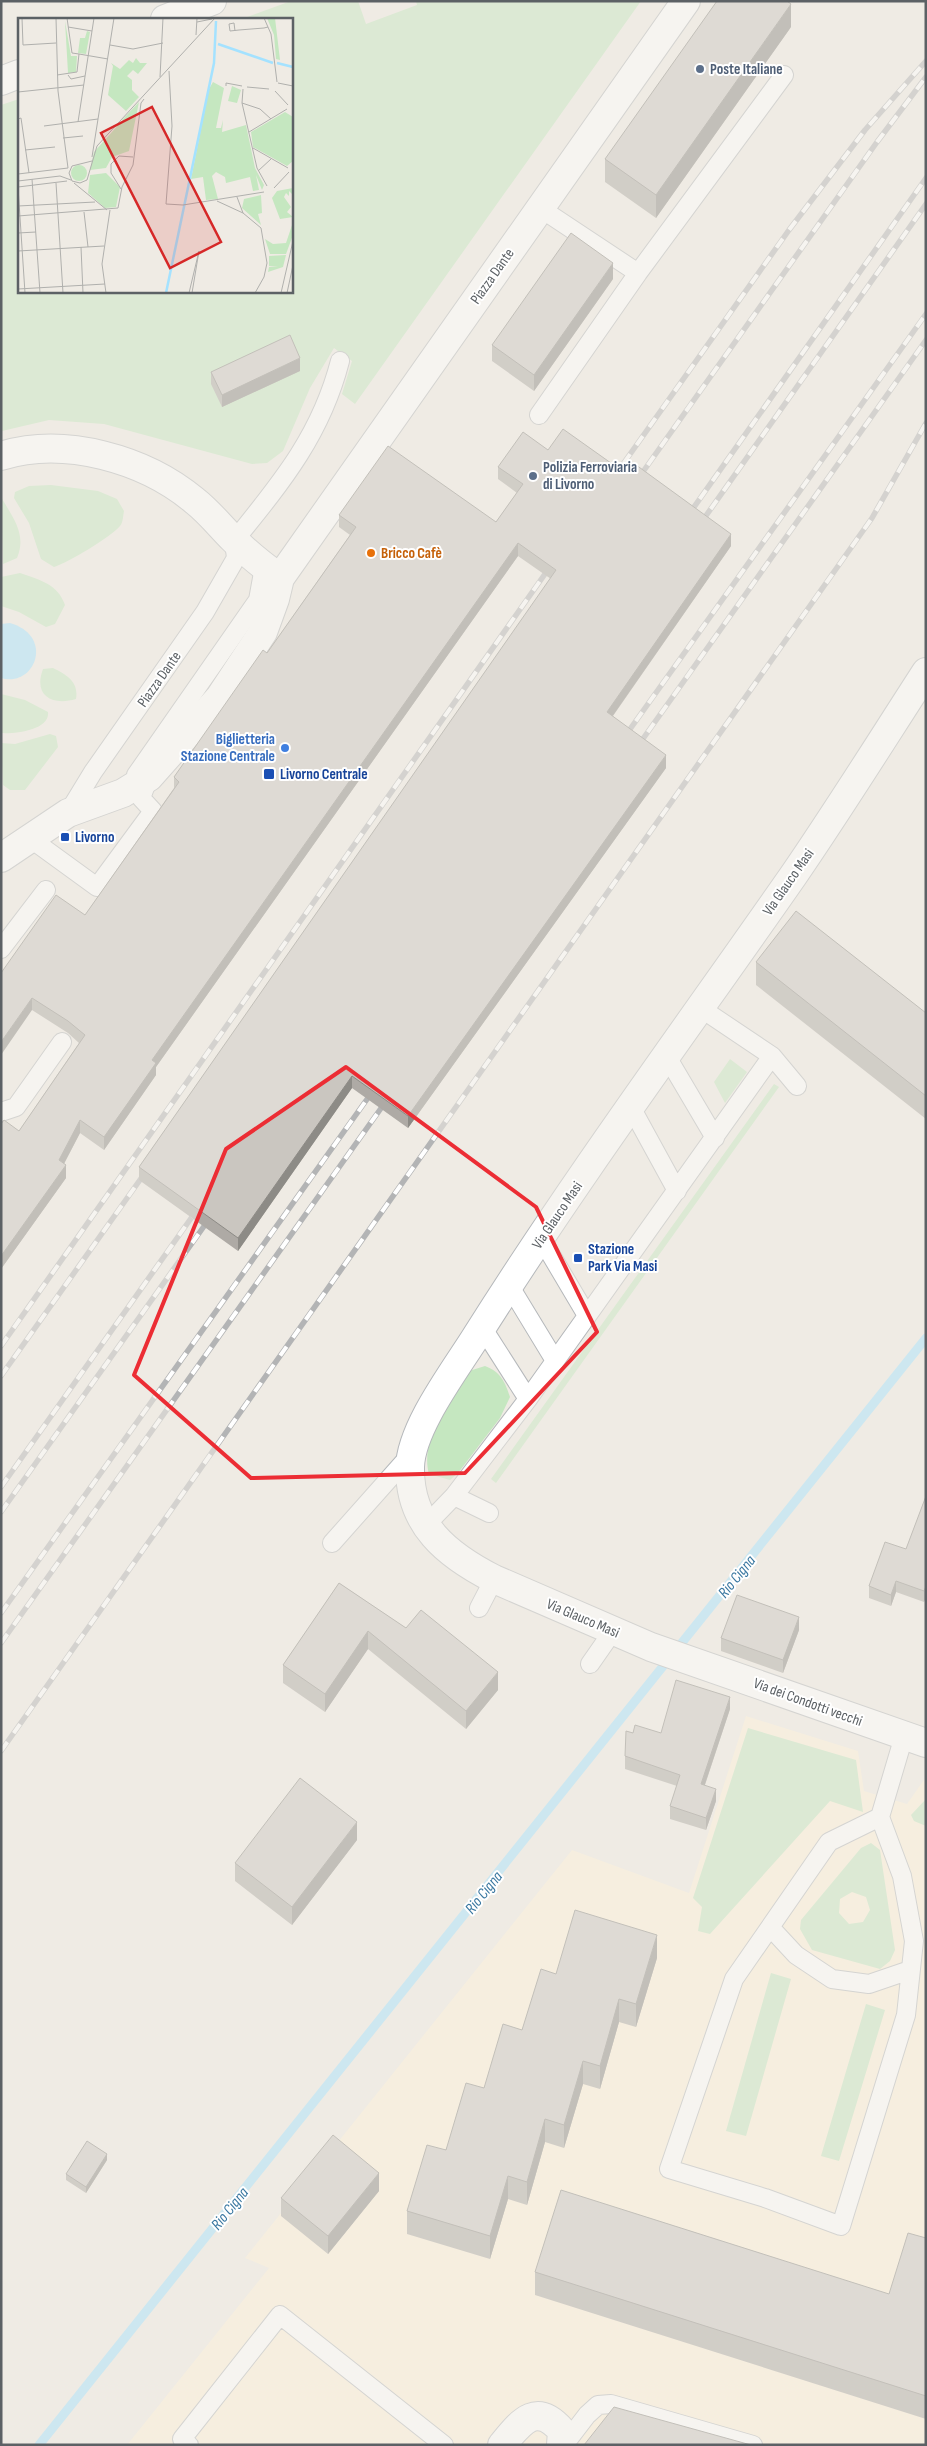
<svg xmlns="http://www.w3.org/2000/svg" width="927" height="2446" font-family="'Sofia Sans Condensed',sans-serif">
  <style>
    .commercial { fill: #fef2da }
    .green { fill: #c5e7c0; fill-rule: evenodd }
    .water { fill: #a4e2ff }
    .lines { fill: none; stroke-linecap: round; stroke-linejoin: round }
    .stream { stroke: #a4e2ff; stroke-width: 9 }
    .service-casing { stroke: #b5b8bb; stroke-width: 20 }
    .minor-casing { stroke: #b5b8bb; stroke-width: 30 }
    .secondary-casing { stroke: #b3b8bc; stroke-width: 30 }
    .service { stroke: #fff; stroke-width: 18 }
    .minor { stroke: #fff; stroke-width: 28 }
    .secondary { stroke: #fff; stroke-width: 28 }
    .rail-casing { stroke: #b3b4b5; stroke-width: 5.5 }
    .rail { stroke: #fff; stroke-width: 4; stroke-dasharray: 11; stroke-linecap: butt }
    .wall { fill: #aeaaa5 }
    .shaded-wall { fill: #8d8b86 }
    .building { fill: #cac6c0; stroke: #8d8b86 }
    .marked { fill: none; stroke: #ec2d34; stroke-width: 4; stroke-linejoin: round }
    .service-dot { fill: #5c6f8a; stroke: #fff; stroke-width: 2 }
    .food-dot { fill: #e8710a; stroke: #fff; stroke-width: 2 }
    .shop-dot { fill: #3f7fe0; stroke: #fff; stroke-width: 2 }
    .transit-dot { fill: #1a4fb4; stroke: #fff; stroke-width: 2 }
    .labels { text-anchor: middle; stroke-width: 4; stroke-linejoin: round; paint-order: stroke }
    .service-label { font-size: 15px; font-weight: bold; fill: #4e5e75; stroke: #fff; text-anchor: start }
    .street-label { font-size: 15px; fill: #5c6165; stroke: #fff }
    .food-label { font-size: 15px; font-weight: bold; fill: #c56008; stroke: #fff; text-anchor: start }
    .shop-label { font-size: 15px; font-weight: bold; fill: #366cbe; stroke: #fff; text-anchor: end }
    .transit-label { font-size: 15px; font-weight: bold; fill: #164399; stroke: #fff; text-anchor: start }
    .water-label { font-size: 16px; font-style: italic; fill: #3a78a1; stroke: #fff }
    .inset-river { fill: none; stroke: #a4e2ff; stroke-width: 2.5 }
    .inset-road { fill: none; stroke: #b0b0ad; stroke-width: 1 }
    .view { fill: #d62828; fill-opacity: 0.15; stroke: #d62828; stroke-width: 2.5 }
    .inset-edge { fill: none; stroke: #5c6165; stroke-width: 2.5 }
  </style>
  <rect width="100%" height="100%" fill="#efebe4"/>
  <path class="commercial" d="M746 1716 858 1751 864 1791 907 1804 926 1777V2445H127L269 2268 245 2258 572 1850 689 1893Z"/>
  <path class="green" d="M291 1H358L366 24 417 5 416 1H641L355 404 342 394 352 361 334 348 310 388 283 451 267 463 252 464 104 424 49 420 2 431 1 105 19 99V291H291V19H242Z
    M51 485 98 491 117 499 124 511C123 516 123 523 120 526 111 537 67 563 54 567L41 559 29 523 14 498 15 492 29 486Z
    M1 497C13 518 27 534 17 558L3 564Z
    M20 573C40 580 58 584 65 605L55 624 46 627 19 612 1 606V577Z
    M53 668C67 675 79 682 76 699 52 706 33 696 43 669Z
    M1 694 25 700 48 712C50 730 15 734 1 733Z
    M50 734 56 736 58 747 25 790H10L3 785 1 743 15 744Z
    M730 1059 747 1072 725 1103 714 1082Z
    M774 1084 779 1087 496 1483 491 1479Z
    M485 1366C501 1372 505 1382 510 1397L500 1418 458 1473 450 1480 429 1474C419 1439 452 1400 469 1371Z
    M748 1728 856 1760 863 1812 830 1801 710 1934 698 1931 702 1907 693 1898Z
    M926 1799V1826L914 1821 911 1815Z
    M871 1843 880 1850 895 1950 890 1961 880 1969 812 1950 800 1929 801 1920 861 1848ZM852 1892 866 1897 870 1910 863 1922 849 1924 839 1913 840 1899Z
    M771 1973 791 1979 746 2136 726 2131Z
    M866 2004 885 2010 839 2161 821 2156Z"/>
  <path class="water" d="M10 623C55 636 35 688 1 678V624Z"/>
  <g class="lines">
    <path class="stream" d="M39 2445 926 1338"/>
    <defs>
      <path id="service" d="M540 208 638 273 784 75
        M539 415 638 273
        M136 775 258 600 264 567
        M68 813 93 772 205 612 236 558 234 541C281 483 321 435 340 361
        M31 839 97 887 153 811 141 798 149 777
        M1 949 46 890
        M699 1007 772 1056 797 1086
        M666 1055 715 1138
        M631 1107 677 1191
        M1 1112 16 1107 62 1042
        M541 1238 586 1314
        M509 1285 554 1359
        M482 1327 528 1399
        M454 1496 489 1513
        M426 1525 454 1496 528 1399 772 1056
        M332 1543 412 1453
        M479 1608 494 1579
        M590 1664 613 1631
        M880 1817 902 1876 914 1941 906 2015 841 2226 765 2198 669 2169 734 1979 829 1842 880 1817 904 1736
        M770 1927 796 1955 832 1979 869 1984 910 1970
        M189 2445 182 2439 280 2315 444 2445
        M564 2445 587 2415 598 2405 611 2404 753 2445"/>
      <path id="minor" d="M1 456C64 436 145 459 195 501 209 512 220 526 233 539 247 553 263 566 280 578
        M926 672C882 740 839 809 793 876 687 1028 576 1178 477 1335 456 1369 411 1427 410 1467 409 1525 447 1555 494 1579L651 1647 926 1743
        M1 858 68 813 123 793 149 777 220 697 263 632 275 599 280 578 686 1
        M502 2445C521 2422 536 2401 562 2431L561 2445"/>
      <path id="secondary" d="M165 19 212 1
        M1 81 19 74"/>
    </defs>
    <use href="#service" class="service-casing"/>
    <use href="#minor" class="minor-casing"/>
    <use href="#secondary" class="secondary-casing"/>
    <use href="#service" class="service"/>
    <use href="#minor" class="minor"/>
    <use href="#secondary" class="secondary"/>
    <defs>
      <path id="rail" d="M611 481 789 230 865 130 926 61
        M635 483 877 142 926 77
        M687 517 926 178
        M698 527 926 204
        M623 739 926 314
        M635 750 926 340
        M1 1346 552 564
        M1 1376 147 1170
        M1 1487 199 1207
        M1 1512 212 1215
        M1 1613 375 1088
        M1 1643 389 1097
        M1 1751 872 518 926 423"/>
    </defs>
    <use href="#rail" class="rail-casing"/>
    <use href="#rail" class="rail"/>
  </g>
  <path class="wall" d="M791 27 656 218 605 182V159Z
    M613 279 534 391 492 361V345Z
    M300 371 222 407 211 384V372Z
    M548 450 625 473 731 546 613 716 666 768 408 1128 352 1088 238 1251 139 1180V1167L551 579 518 556 156 1067V1075L104 1150 80 1133 64 1164 66 1178 1 1269V1124L19 1131 79 1043 68 1033 32 1010 1 973 85 915 174 788V777L267 653 350 535 339 527V515L496 522 517 493 498 479V467Z
    M756 962 926 1013V1119L756 985Z
    M926 1496 924 1602 896 1592 891 1606 869 1598V1586L906 1549Z
    M339 1583 498 1690 466 1729 368 1649 325 1712 283 1683V1665Z
    M799 1630 783 1673 721 1651V1638Z
    M730 1709 705 1785 716 1801 706 1830 670 1819V1806L677 1786 625 1769V1756L633 1733H661Z
    M357 1840 292 1925 235 1881V1863Z
    M657 1958 636 2027 619 2022 600 2089 583 2084 564 2148 545 2142 527 2205 508 2199 490 2259 407 2234V2211L484 2088 522 2030 556 1974Z
    M107 2160 86 2193 66 2180V2174Z
    M379 2191 328 2254 281 2216V2198Z
    M926 2238V2419L535 2295V2272L889 2294Z"/>
  <path class="shaded-wall" d="M791 4V27L656 218V195Z
    M613 263V279L534 391V375Z
    M300 358V371L222 407V395Z
    M731 534V546L607 724V712Z
    M518 543V556L156 1067V1075L104 1150V1137L152 1060Z
    M666 755V768L408 1128V1116Z
    M32 998V1010L1 1055V1042Z
    M352 1076V1088L238 1251V1238Z
    M80 1120V1133L59 1173V1160Z
    M66 1165V1178L1 1269V1256Z
    M896 1581V1592L891 1606V1595Z
    M926 1586V1598L924 1602V1591Z
    M799 1617V1630L783 1673V1660Z
    M368 1631V1649L325 1712V1694Z
    M498 1672V1690L466 1729V1711Z
    M730 1697V1709L701 1796V1784Z
    M716 1789V1801L706 1830V1818Z
    M357 1822V1840L292 1925V1907Z
    M657 1935V1958L636 2027V2004Z
    M619 1999V2022L600 2089V2066Z
    M583 2061V2084L564 2148V2125Z
    M545 2119V2142L527 2205V2182Z
    M107 2154V2160L86 2193V2187Z
    M379 2173V2191L328 2254V2236Z
    M508 2176V2199L490 2259V2236Z"/>
  <path class="building" d="M717 1H787L791 4 656 195 605 159Z
    M571 233 613 263 534 375 492 345Z
    M290 335 300 358 222 395 211 372Z
    M563 429 625 473 632 462 731 534 607 712 666 755 408 1116 352 1076 238 1238 139 1167 556 570 518 543 152 1060 156 1063 104 1137 80 1120 59 1160 66 1165 1 1256V1124L4 1120 19 1131 85 1035 68 1021 32 998 1 1042V973L56 895 85 915 179 782 174 777 263 650 267 653 356 527 339 515 388 446 496 522 523 484 498 467 523 432 548 450Z
    M796 911 926 1013V1096L756 962Z
    M926 1496V1586L924 1591 896 1581 891 1595 869 1586 885 1542 906 1549Z
    M339 1583 406 1628 421 1610 498 1672 466 1711 368 1631 325 1694 283 1665Z
    M737 1595 799 1617 783 1660 721 1638Z
    M676 1680 730 1697 701 1784 716 1789 706 1818 670 1806 680 1775 625 1756 626 1731 633 1733 635 1725 661 1733Z
    M300 1778 357 1822 292 1907 235 1863Z
    M575 1910 657 1935 636 2004 619 1999 600 2066 583 2061 564 2125 545 2119 527 2182 508 2176 490 2236 407 2211 427 2145 446 2150 466 2083 484 2088 503 2024 522 2030 541 1969 556 1974Z
    M333 2135 379 2173 328 2236 281 2198Z
    M87 2141 107 2154 86 2187 66 2174Z
    M561 2190 889 2294 908 2233 926 2238V2396L535 2272Z
    M614 2407 751 2445H584Z"/>
  <path d="M0 0H927V2446H0ZM346 1067 536 1207 597 1332 465 1473 251 1478 134 1375 226 1149Z" fill="#efebe4" fill-opacity=".55" fill-rule="evenodd"/>
  <path class="marked" d="M346 1067 536 1207 597 1332 465 1473 251 1478 134 1375 226 1149Z"/>
  <g class="service-dot">
    <circle cx="700" cy="69" r="5"/>
    <circle cx="533" cy="476" r="5"/>
  </g>
  <circle class="food-dot" cx="371" cy="553" r="5"/>
  <circle class="shop-dot" cx="285" cy="748" r="5"/>
  <g class="transit-dot">
    <rect x="263" y="768" width="12" height="12" rx="2.5"/>
    <rect x="60" y="832" width="10" height="10" rx="2.5"/>
    <rect x="573" y="1253" width="10" height="10" rx="2.5"/>
  </g>
  <g class="labels">
    <g class="service-label">
      <text x="710" y="74">Poste Italiane</text>
      <text x="543" y="472">Polizia Ferroviaria<tspan x="543" dy="17">di Livorno</tspan></text>
    </g>
    <g class="street-label">
      <text transform="translate(492 276) rotate(-55)" y="5">Piazza Dante</text>
      <text transform="translate(159 679) rotate(-55)" y="5">Piazza Dante</text>
      <text transform="translate(788 882) rotate(-55)" y="5">Via Glauco Masi</text>
      <text transform="translate(557 1215) rotate(-56)" y="5">Via Glauco Masi</text>
      <text transform="translate(583 1618) rotate(23)" y="5">Via Glauco Masi</text>
      <text transform="translate(808 1702) rotate(20)" y="5">Via dei Condotti vecchi</text>
    </g>
    <g class="food-label">
      <text x="381" y="558">Bricco Cafè</text>
    </g>
    <g class="shop-label">
      <text x="275" y="744">Biglietteria<tspan x="275" dy="17">Stazione Centrale</tspan></text>
    </g>
    <g class="transit-label">
      <text x="280" y="779">Livorno Centrale</text>
      <text x="75" y="842">Livorno</text>
      <text x="588" y="1254">Stazione<tspan x="588" dy="17">Park Via Masi</tspan></text>
    </g>
    <g class="water-label">
      <text transform="translate(736 1576) rotate(-51)" y="6">Rio Cigna</text>
      <text transform="translate(483 1892) rotate(-51)" y="6">Rio Cigna</text>
      <text transform="translate(229 2208) rotate(-51)" y="6">Rio Cigna</text>
    </g>
  </g>
  <g transform="translate(18 18)">
    <rect width="275" height="275" fill="#efebe4"/>
    <path d="M249 0H257L262 42 258 41 256 17ZM47 3 53 38H59L58 54 50 55ZM69 13 72 14 68 36 60 35 62 20H67ZM118 40 122 45H129L120 56 115 52 109 58 114 62V72L121 79 108 93 90 77 95 48 93 45 102 51 111 42 115 45ZM195 64 206 70 198 110H203L205 102 204 114 228 107 237 150 246 167 244 172 238 157 241 172 235 173 232 159 208 165 207 159 198 154 194 158 200 181 188 182 185 159 173 161 191 71ZM214 68 223 72 219 85 210 83ZM121 84 111 133 94 139 88 150 72 152 76 134 102 105H106L104 102ZM267 94 275 99V143L269 148 235 129 233 114ZM53 155a8 8 0 1 1 16 0a8 8 0 1 1-16 0ZM88 155 102 169 98 189 87 190 70 175 72 157ZM275 170V177L271 173V178L268 175 266 179 273 189 269 194 275 199 262 201 254 180 259 173ZM243 177 244 195 240 196 243 207 224 190 226 181ZM275 204V217L268 236H252L247 221 255 226 268 225ZM268 237 265 249 250 254 251 249H260L251 248V238Z" fill="#c5e7c0"/>
    <path class="inset-river" d="M200 26 255 45M259 45 275 49M148 275 196 45 198 3"/>
    <path class="inset-road" d="M4 0 5 27 38 25M38 0 40 73 50 150M246 0 253 16 259 64M179 4 194 1M50 9 74 13M217 13 216 5 211 6 212 13 221 12 246 10 250 9M178 17 179 0M92 27 115 31 145 25M61 36 90 41M151 53 154 108 148 186 165 187 246 174M39 57 59 54 61 36 54 35 49 0M50 57 53 61 67 58M142 59 145 0M260 65 275 68M208 68V65L224 68M229 69 251 71M225 71 224 85 239 150 249 168M257 73 270 87M0 74 66 67M224 85 242 91 253 101M0 101 3 100 11 155M60 104 76 0M26 108 80 101M231 114 269 91M45 120 65 118M235 130 270 150M7 132 37 129M74 139 96 0M74 143 54 148 51 155 54 163 62 165 69 162 79 128 197 0M240 153 253 141M0 156 50 150M14 161 22 275M0 163 42 158 53 162M38 165 45 275M56 165 89 192M0 169 7 275M0 169 49 163M256 170 271 154M103 171 93 155V146L101 138 115 139M219 179 225 195M199 183 225 195 243 210 249 245 246 259 237 275M0 188 77 184M66 194 70 229M0 198 100 190 104 169 115 147 123 85 126 81M0 215 18 214M63 229 65 275M0 233 86 228M0 271 87 266M88 275 84 246 92 192M171 275 181 233 174 275M263 275 275 223M269 275 275 247"/>
    <path class="view" d="M134 89 203 224 152 250 83 115Z"/>
    <rect width="275" height="275" class="inset-edge"/>
  </g>
  <rect width="927" height="2446" fill="none" stroke="#5c6165" stroke-width="5"/>
</svg>
